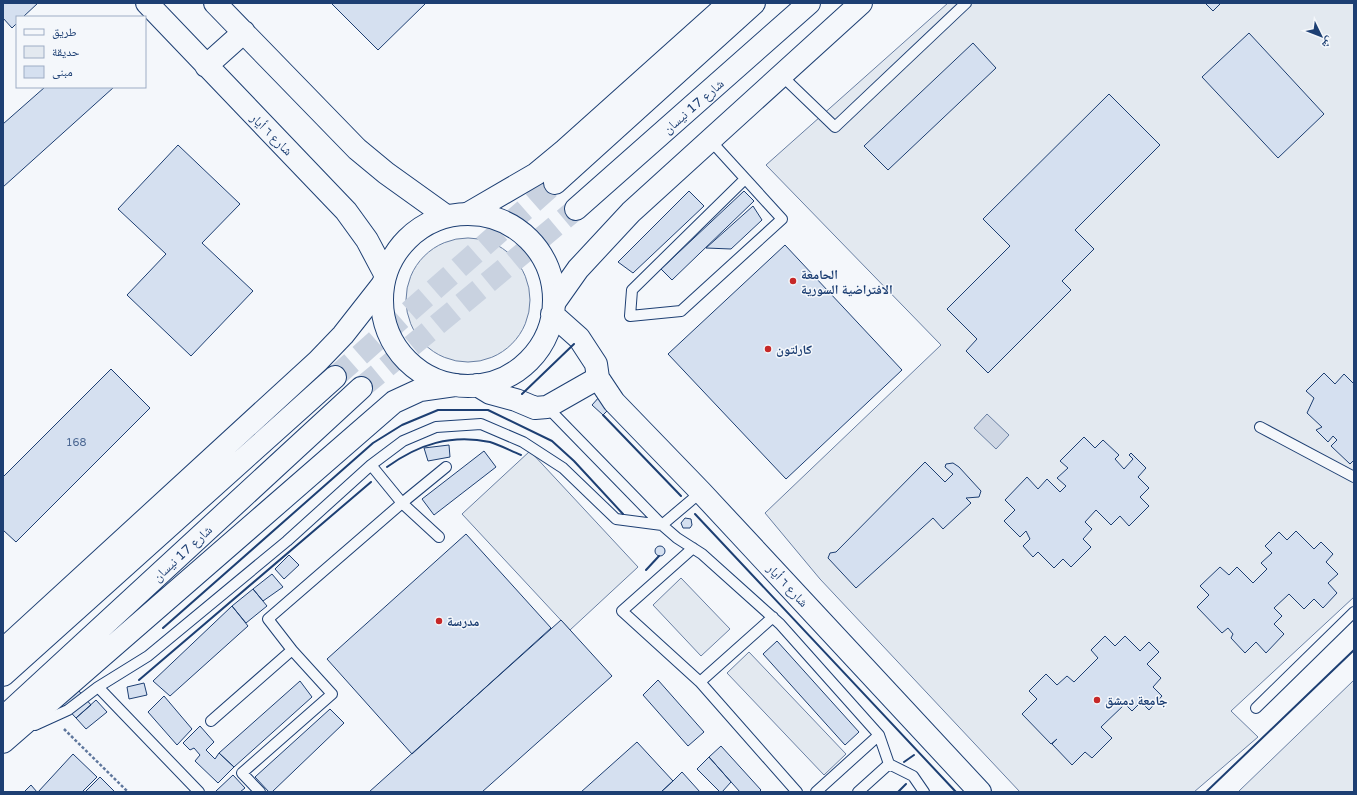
<svg xmlns="http://www.w3.org/2000/svg" width="1357" height="795" font-family="'Varela Round','Noto Naskh Arabic',sans-serif">
  <style>
    .green { fill: #e3e9f0; stroke: #687fa3 }
    .water { fill: #cfd7e4; stroke: #687fa3 }
    .building { fill: #d5e0f0; stroke: #1d3f73 }
    .lines { fill: none; stroke-linecap: round; stroke-linejoin: round }
    .primary-tunnel { stroke: #c9d2e0; stroke-width: 22; stroke-dasharray: 22 11; stroke-linecap: butt }
    .service-casing { stroke: #1d3f73; stroke-width: 12 }
    .secondary-casing { stroke: #1d3f73; stroke-width: 24 }
    .primary-casing { stroke: #1d3f73; stroke-width: 24 }
    .path { stroke: #5e769c; stroke-width: 2.5; stroke-dasharray: 3 2; stroke-linecap: butt }
    .service { stroke: #f4f7fb; stroke-width: 10 }
    .secondary { stroke: #f4f7fb; stroke-width: 22 }
    .primary { stroke: #f4f7fb; stroke-width: 22 }
    .wall { stroke: #1d3f73; stroke-width: 2 }
    .poi-dot { fill: #c62828; stroke: #f4f7fb; stroke-width: 1.5 }
    .labels { text-anchor: middle; stroke-width: 3; stroke-linejoin: round; paint-order: stroke }
    .number-label { font-size: 11px; fill: #4b6792 }
    .street-label { font-size: 13px; fill: #1d3f73; stroke: #f4f7fb }
    .poi-label { font-size: 13px; font-weight: bold; fill: #1d3f73; stroke: #f4f7fb; text-anchor: start }
  </style>
  <rect width="100%" height="100%" fill="#f4f7fb"/>
  <path class="green" d="M948 3H1354V597L1231 711 1258 737 1194 792H1020L820 579 765 513 941 345 766 165Z
    M406 300a62 62 0 1 1 124 0a62 62 0 1 1-124 0Z
    M530 451 638 567 570 630 462 514Z
    M681 578 730 629 701 656 653 605Z
    M749 652 846 754 824 775 727 673Z
    M1354 680V792H1238Z"/>
  <path class="water" d="M987 414 1009 435 996 449 974 428Z"/>
  <path class="building" d="M3 3H38L23 17H17V23L12 28 3 18Z
    M331 3H424L425 4 378 50Z
    M1205 3H1221L1213 11Z
    M1249 33 1324 114 1278 158 1202 77Z
    M973 43 996 68 888 170 864 146Z
    M45 87H114L3 187V124Z
    M1109 94 1160 145 1075 230 1094 249 1062 281 1071 290 988 373 966 351 977 339 947 309 1010 246 983 219Z
    M178 145 240 204 202 243 253 291 191 356 127 295 166 254 118 209Z
    M689 191 704 206 633 273 618 262Z
    M744 191 754 201 672 280 661 269Z
    M753 206 762 220 731 249 706 248Z
    M785 245 902 370 786 479 668 354Z
    M111 369 150 408 16 542 3 530V477Z
    M1324 373 1335 384 1344 374 1354 384V460L1350 464 1331 446 1337 440 1333 436 1328 442 1316 430 1322 427 1307 413 1314 398 1306 391Z
    M600 396 612 406 603 415 592 405Z
    M1084 437 1095 448 1103 440 1119 455 1115 459 1124 469 1133 459 1129 455 1131 453 1146 468 1138 477 1149 488 1140 497 1149 506 1129 526 1120 516 1111 525 1096 510 1085 522 1092 529 1083 539 1091 547 1071 567 1063 559 1054 568 1038 552 1033 557 1023 546 1030 539 1026 531 1020 537 1004 521 1015 510 1005 500 1027 477 1038 489 1047 479 1060 492 1066 486 1057 478 1068 468 1060 461Z
    M449 445 450 457 428 461 424 448Z
    M484 451 496 467 434 515 422 499Z
    M925 462 945 482 953 474 945 467 946 464 953 463 959 467 981 491 979 497 966 498 971 503 943 529 933 518 856 588 828 558 830 553 836 552Z
    M685 518 691 519 692 525 690 528H683L681 523Z
    M1296 531 1314 549 1321 542 1333 554 1326 562 1338 574 1328 583 1337 593 1323 608 1314 599 1304 609 1289 594 1274 608 1282 616 1274 624 1284 634 1266 653 1256 642 1245 653 1231 638 1233 634 1228 628 1222 633 1197 607 1209 595 1200 586 1220 567 1229 575 1237 567 1253 583 1267 569 1261 563 1272 553 1265 546 1279 532 1287 540Z
    M466 534 551 628 412 754 327 659Z
    M655 551a5 5 0 1 1 10 0a5 5 0 1 1-10 0Z
    M289 555 299 565 284 579 275 569Z
    M272 574 283 587 263 601 253 589Z
    M253 589 267 606 246 623 232 606Z
    M232 606 248 626 170 696 153 681Z
    M561 620 612 676 482 792H369Z
    M1105 636 1115 646 1125 636 1140 651 1149 642 1159 652 1147 664 1161 678 1153 687 1162 696 1149 710 1141 702 1132 711 1125 704 1101 727 1112 738 1092 758 1085 752 1072 765 1052 744 1057 739 1051 744 1022 714 1037 699 1029 691 1046 674 1057 685 1067 676 1074 682 1098 658 1091 650Z
    M777 641 859 732 845 745 763 654Z
    M658 680 704 732 688 746 643 695Z
    M300 681 312 697 234 767 219 753Z
    M144 683 147 695 129 699 127 687Z
    M79 691 91 705 76 718 63 704Z
    M164 696 192 729 177 745 148 712Z
    M96 700 107 712 86 729 76 718Z
    M330 709 344 723 272 792H269L255 777Z
    M200 726 214 742 206 750 215 759 219 753 234 767 218 783 195 761 200 755 194 748 190 750 183 743Z
    M637 742 673 781 661 792H581Z
    M721 746 761 790 759 792H740L709 757Z
    M73 754 97 777 82 792H38Z
    M709 757 731 782 722 792H720L697 769Z
    M682 772 700 792H661L673 781Z
    M233 775 245 788 240 792H217L216 791Z
    M100 777 115 792H85Z
    M31 785 37 792H24Z"/>
  <g class="lines">
    <path class="primary-tunnel" d="M335 377 555 183
      M361 388 576 209"/>
    <defs>
      <path id="service" d="M781 75 835 127 966 3
        M710 140 782 219 681 311 630 316 632 290 745 179
        M547 407 662 525 677 538 702 554 780 624 879 735 889 764 913 776 924 792
        M1260 427 1354 477
        M439 537 402 503 446 467
        M693 548 622 611 700 682
        M773 617 700 682 797 792
        M98 687 199 792
        M1256 708 1354 612
        M211 721 292 650 268 619 402 503 371 465
        M35 725 68 710 98 687 148 656 287 541 371 465 403 441 436 427 481 424 523 442 563 468 616 519 662 525 701 492
        M260 792 242 773 332 694 292 650
        M816 792 879 735
        M858 792 889 764"/>
      <path id="secondary" d="M147 3 346 211 367 240 385 274
        M215 3 357 149 386 173 446 216
        M206 66 244 32
        M382 300a86 86 0 1 1 172 0a86 86 0 1 1-172 0Z
        M552 314 579 338 596 364 598 378 614 402 701 492 980 792
        M477 385 490 393 516 400 535 408 547 407 598 378"/>
      <path id="primary" d="M555 183 754 3
        M576 209 809 3
        M469 213 536 174 565 150 729 3
        M554 303 578 269 631 212 861 3
        M3 650 318 361 343 335 383 284
        M3 675 335 377
        M3 718 361 388
        M3 742 394 402 420 390 455 385"/>
    </defs>
    <use href="#service" class="service-casing"/>
    <use href="#secondary" class="secondary-casing"/>
    <use href="#primary" class="primary-casing"/>
    <path class="path" d="M64 729 128 792"/>
    <use href="#service" class="service"/>
    <use href="#secondary" class="secondary"/>
    <use href="#primary" class="primary"/>
    <path class="wall" d="M522 394 574 344
      M603 415 681 496
      M387 467C419 444 451 434 490 442 500 445 511 451 521 455
      M695 514 956 792
      M646 570 659 556
      M163 628 373 443 402 425 438 410H488L552 441 574 461 623 514
      M139 680 371 482
      M904 762 914 755
      M898 792 906 784
      M1206 792 1354 650"/>
  </g>
  <g class="poi-dot">
    <circle cx="793" cy="281" r="4"/>
    <circle cx="768" cy="349" r="4"/>
    <circle cx="439" cy="621" r="4"/>
    <circle cx="1097" cy="700" r="4"/>
  </g>
  <g class="labels">
    <g class="number-label">
      <text x="76" y="446">168</text>
    </g>
    <g class="street-label">
      <text transform="translate(693 106) rotate(-41)" y="5">شارع 17 نيسان</text>
      <text transform="translate(272 134) rotate(45)" y="5">شارع ٦ أيار</text>
      <text transform="translate(182 553) rotate(-43)" y="5">شارع 17 نيسان</text>
      <text transform="translate(788 585) rotate(47)" y="5">شارع ٦ أيار</text>
    </g>
    <g class="poi-label">
      <text x="801" y="279">الحامعة<tspan x="801" dy="15">الافتراضية السورية</tspan></text>
      <text x="776" y="354">كارلتون</text>
      <text x="447" y="626">مدرسة</text>
      <text x="1105" y="705">جامعة دمشق</text>
    </g>
  </g>
  <rect width="1357" height="795" fill="none" stroke="#1d3f73" stroke-width="8"/>
  <rect x="16" y="16" width="130" height="72" fill="#f4f7fb" stroke="#9eadc5"/>
  <rect x="24" y="29" width="20" height="6" fill="#f4f7fb" stroke="#9eadc5"/>
  <text x="52" y="36" font-size="12" fill="#1d3f73">طريق</text>
  <rect x="24" y="46" width="20" height="12" fill="#e3e9f0" stroke="#9eadc5"/>
  <text x="52" y="56" font-size="12" fill="#1d3f73">حديقة</text>
  <rect x="24" y="66" width="20" height="12" fill="#d5e0f0" stroke="#9eadc5"/>
  <text x="52" y="76" font-size="12" fill="#1d3f73">مبنى</text>
  <g transform="translate(1321 36) rotate(133)" stroke="#f4f7fb" stroke-width="3" paint-order="stroke">
  <path d="M0-3L7 15L0 10L-7 15Z" fill="#1d3f73"/>
  <text y="-6" font-size="11" font-weight="bold" text-anchor="middle" fill="#1d3f73">ش</text>
  </g>
</svg>
